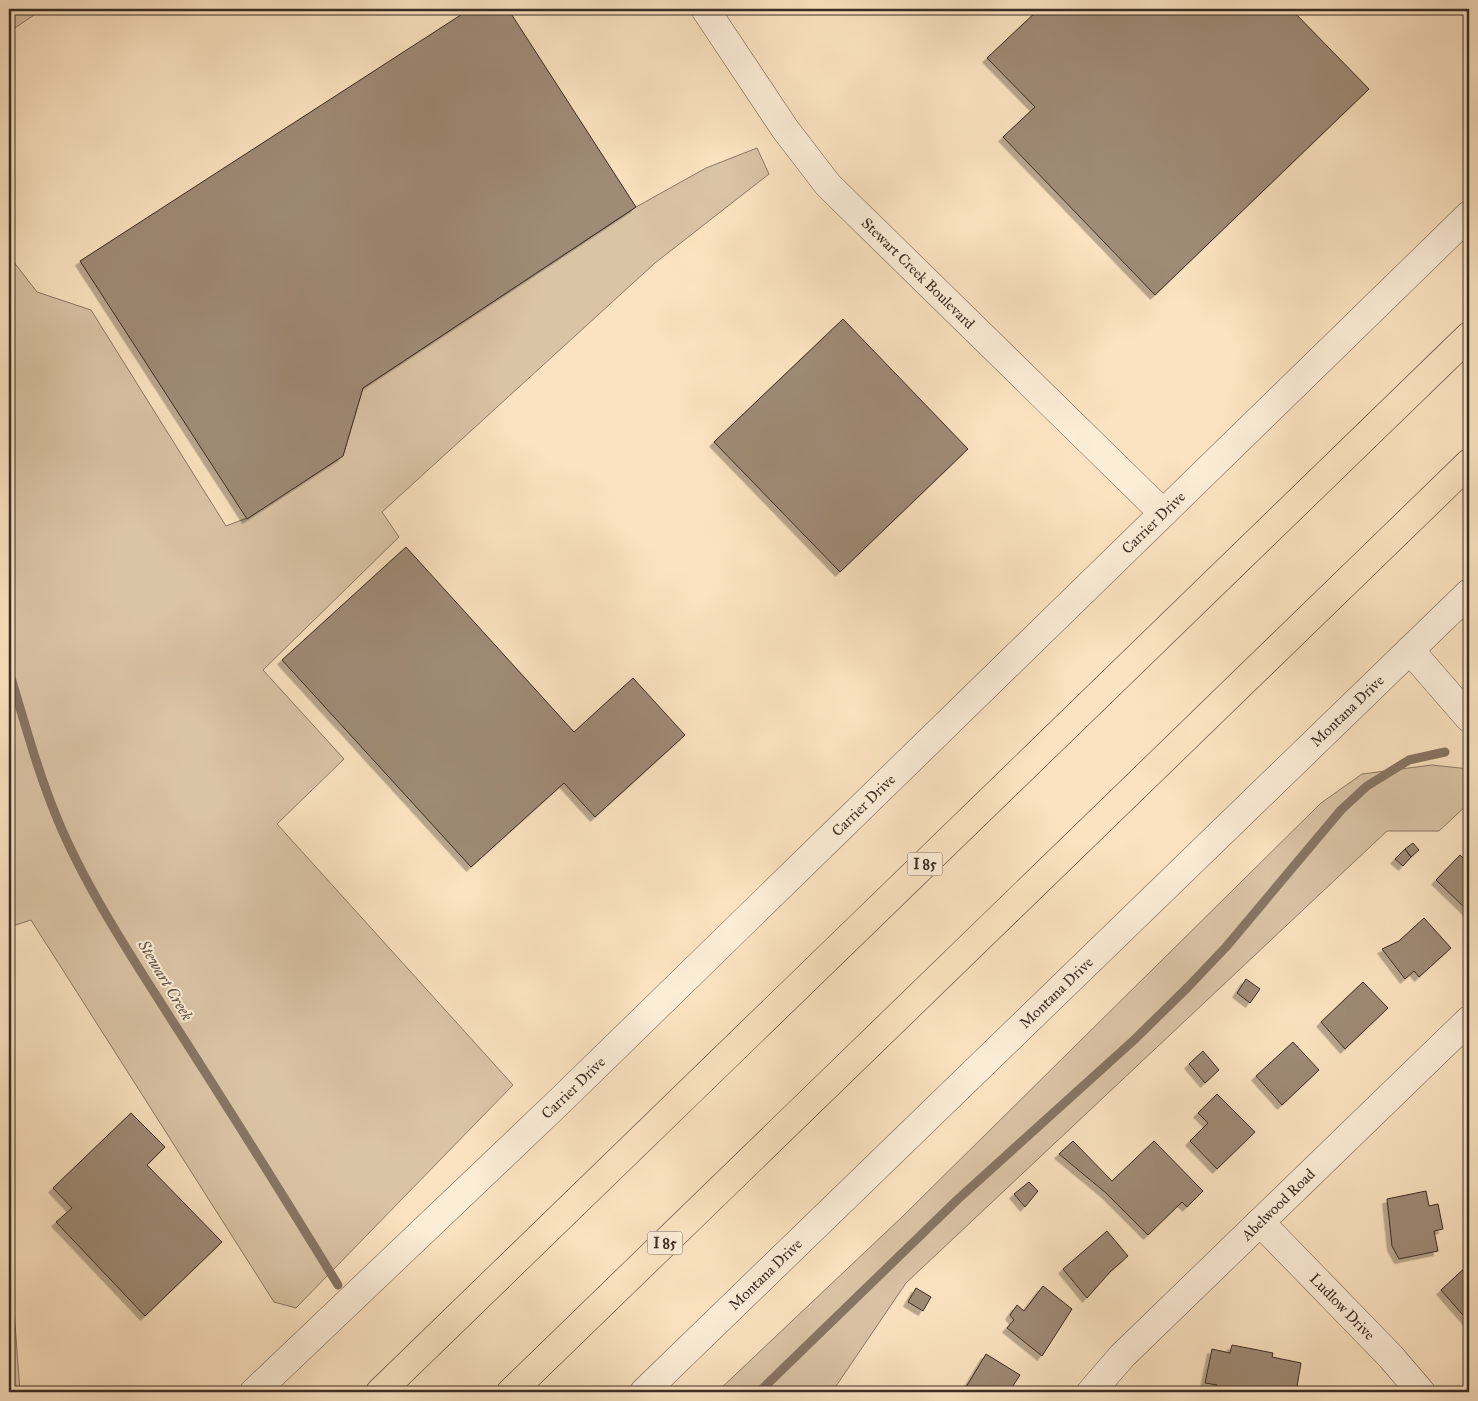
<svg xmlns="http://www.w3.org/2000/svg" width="1478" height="1401" font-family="'IM FELL Great Primer',serif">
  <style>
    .green { fill: #dac4a6; stroke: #8a7866 }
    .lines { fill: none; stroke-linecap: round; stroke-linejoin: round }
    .stream { stroke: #877563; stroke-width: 9 }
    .building { fill: #9f8b76; stroke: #3b2c25; filter: url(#shadow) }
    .minor-casing { stroke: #6b5a4c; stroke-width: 29 }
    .tertiary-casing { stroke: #6b5a4c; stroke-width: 29 }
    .motorway-casing { stroke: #3b2c25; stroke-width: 29 }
    .minor { stroke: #fcedd7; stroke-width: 28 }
    .tertiary { stroke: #fcedd7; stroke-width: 28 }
    .motorway { stroke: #fbe3c1; stroke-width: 28 }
    .labels { text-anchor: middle; stroke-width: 4; stroke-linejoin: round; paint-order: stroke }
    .shield { fill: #fcedd7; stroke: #75665a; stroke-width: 1 }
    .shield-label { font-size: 14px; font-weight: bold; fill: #3b2c25 }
    .street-label { font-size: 15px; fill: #3b2c25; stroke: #fcedd7 }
    .water-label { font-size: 16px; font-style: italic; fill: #615044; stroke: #fcedd7 }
  </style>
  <defs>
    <filter id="shadow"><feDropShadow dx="-4.5" dy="4.5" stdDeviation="0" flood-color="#0004"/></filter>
  </defs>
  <rect width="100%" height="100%" fill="#fbe3c1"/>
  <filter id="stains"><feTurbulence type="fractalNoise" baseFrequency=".004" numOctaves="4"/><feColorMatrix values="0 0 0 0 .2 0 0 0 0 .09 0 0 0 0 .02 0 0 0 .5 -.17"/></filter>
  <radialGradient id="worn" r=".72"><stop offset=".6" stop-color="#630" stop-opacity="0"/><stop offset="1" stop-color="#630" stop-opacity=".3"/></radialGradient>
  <path class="green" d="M9 9H43L9 32Z
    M757 148 769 174 655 263 382 512 399 537 263 670 344 759 277 824 513 1085 296 1308 274 1302 31 920 9 927V243L13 261 37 292 91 310 226 526 247 518 343 456 363 388 636 207 706 168Z
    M1432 765 1469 769V803L1439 831H1387L906 1283 832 1392H717L903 1216 1321 803 1362 774Z
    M9 1241 20 1392H9Z"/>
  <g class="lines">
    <path class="stream" d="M9 671C24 720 37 770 57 818 85 887 133 959 173 1022 229 1109 284 1197 338 1285
      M759 1392 957 1200 1134 1040 1187 988 1226 947 1341 810 1367 786 1409 760 1445 752"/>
  </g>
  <path class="building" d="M470 9H508L636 207 363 388 343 456 247 519 80 261Z
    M1039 9H1120L1123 12 1126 9H1291L1369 89 1155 295 1003 137 1035 107 987 58Z
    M843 319 968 449 840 572 714 442Z
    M406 547 574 732 633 678 685 735 595 817 564 783 471 867 282 660Z
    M1413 843 1419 850 1411 857 1405 849Z
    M1405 849 1411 857 1403 866 1395 859Z
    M1460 855 1469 864V912L1436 880Z
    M1424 918 1451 948 1419 977 1414 971 1405 979 1382 949 1399 941Z
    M1246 979 1260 989 1250 1003 1237 993Z
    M1363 982 1388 1008 1345 1049 1321 1022Z
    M1293 1042 1319 1070 1282 1105 1256 1076Z
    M1203 1051 1219 1070 1205 1083 1189 1064Z
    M1217 1094 1255 1132 1217 1169 1190 1141 1208 1123 1198 1113Z
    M131 1113 165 1147 147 1165 222 1242 145 1316 56 1222 72 1208 53 1188Z
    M1073 1141 1112 1181 1154 1141 1203 1191 1187 1207 1182 1202 1148 1235 1106 1193 1059 1154Z
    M1029 1182 1038 1191 1025 1207 1014 1194Z
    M1426 1191 1429 1206 1438 1204 1443 1229 1434 1231 1438 1251 1399 1259 1392 1246 1387 1199Z
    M1107 1231 1128 1256 1110 1272 1087 1298 1063 1269Z
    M1469 1264V1322L1441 1290Z
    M1043 1286 1072 1309 1042 1356 1007 1328 1014 1320 1010 1315 1017 1305 1024 1311Z
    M916 1288 931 1297 923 1311 908 1302Z
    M1232 1345 1273 1353 1272 1357 1301 1363 1296 1392 1266 1388V1392H1216L1217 1385 1205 1383 1212 1349 1230 1353Z
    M986 1354 1020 1375 1009 1392H963Z"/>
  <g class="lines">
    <defs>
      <g id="minor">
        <path id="s1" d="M705 9 785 129 828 185 1163 513"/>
        <path d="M1410 650 1469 718"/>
        <path id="s2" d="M1260 1222 1391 1357 1421 1392"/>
        <path id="s3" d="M1091 1392 1122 1356 1469 1020"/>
      </g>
      <g id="tertiary">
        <path id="s4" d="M254 1392 562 1099 1469 215"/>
        <path id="s5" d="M644 1392 1469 593"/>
      </g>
      <path id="motorway" d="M380 1392 1469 336
        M511 1392 1469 463"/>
    </defs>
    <use href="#minor" class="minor-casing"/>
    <use href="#tertiary" class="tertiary-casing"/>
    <use href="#motorway" class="motorway-casing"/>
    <use href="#minor" class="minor"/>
    <use href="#tertiary" class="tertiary"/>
    <use href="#motorway" class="motorway"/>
  </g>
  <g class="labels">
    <g class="shield">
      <rect x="907.5" y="852.5" width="35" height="23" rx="4"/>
      <rect x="647.5" y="1231.5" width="35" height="23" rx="4"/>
    </g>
    <g class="shield-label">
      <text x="925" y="869">I 85</text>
      <text x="665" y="1248">I 85</text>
    </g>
    <g class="street-label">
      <text dy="5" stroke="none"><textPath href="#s1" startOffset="341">Stewart Creek Boulevard</textPath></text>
      <text dy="5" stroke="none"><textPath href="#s4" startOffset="1251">Carrier Drive</textPath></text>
      <text dy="5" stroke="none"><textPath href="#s5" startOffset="979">Montana Drive</textPath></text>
      <text dy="5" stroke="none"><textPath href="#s4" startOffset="846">Carrier Drive</textPath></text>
      <text dy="5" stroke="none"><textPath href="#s5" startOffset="574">Montana Drive</textPath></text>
      <text dy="5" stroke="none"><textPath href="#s4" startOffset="441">Carrier Drive</textPath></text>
      <text dy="5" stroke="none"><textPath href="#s3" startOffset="265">Abelwood Road</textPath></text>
      <text dy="5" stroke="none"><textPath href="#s5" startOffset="169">Montana Drive</textPath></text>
      <text dy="5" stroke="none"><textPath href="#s2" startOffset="118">Ludlow Drive</textPath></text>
    </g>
    <g class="water-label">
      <text transform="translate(166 980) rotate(59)" y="6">Stewart Creek</text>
    </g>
  </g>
  <rect width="1478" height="1401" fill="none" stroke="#fbe3c1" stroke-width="30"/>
  <rect x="10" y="10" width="1458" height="1381" fill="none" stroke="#3b2c25" stroke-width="2.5"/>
  <rect x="15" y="15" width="1448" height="1371" fill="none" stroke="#3b2c25"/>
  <rect width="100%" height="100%" filter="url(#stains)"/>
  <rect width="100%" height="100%" fill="url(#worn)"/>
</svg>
